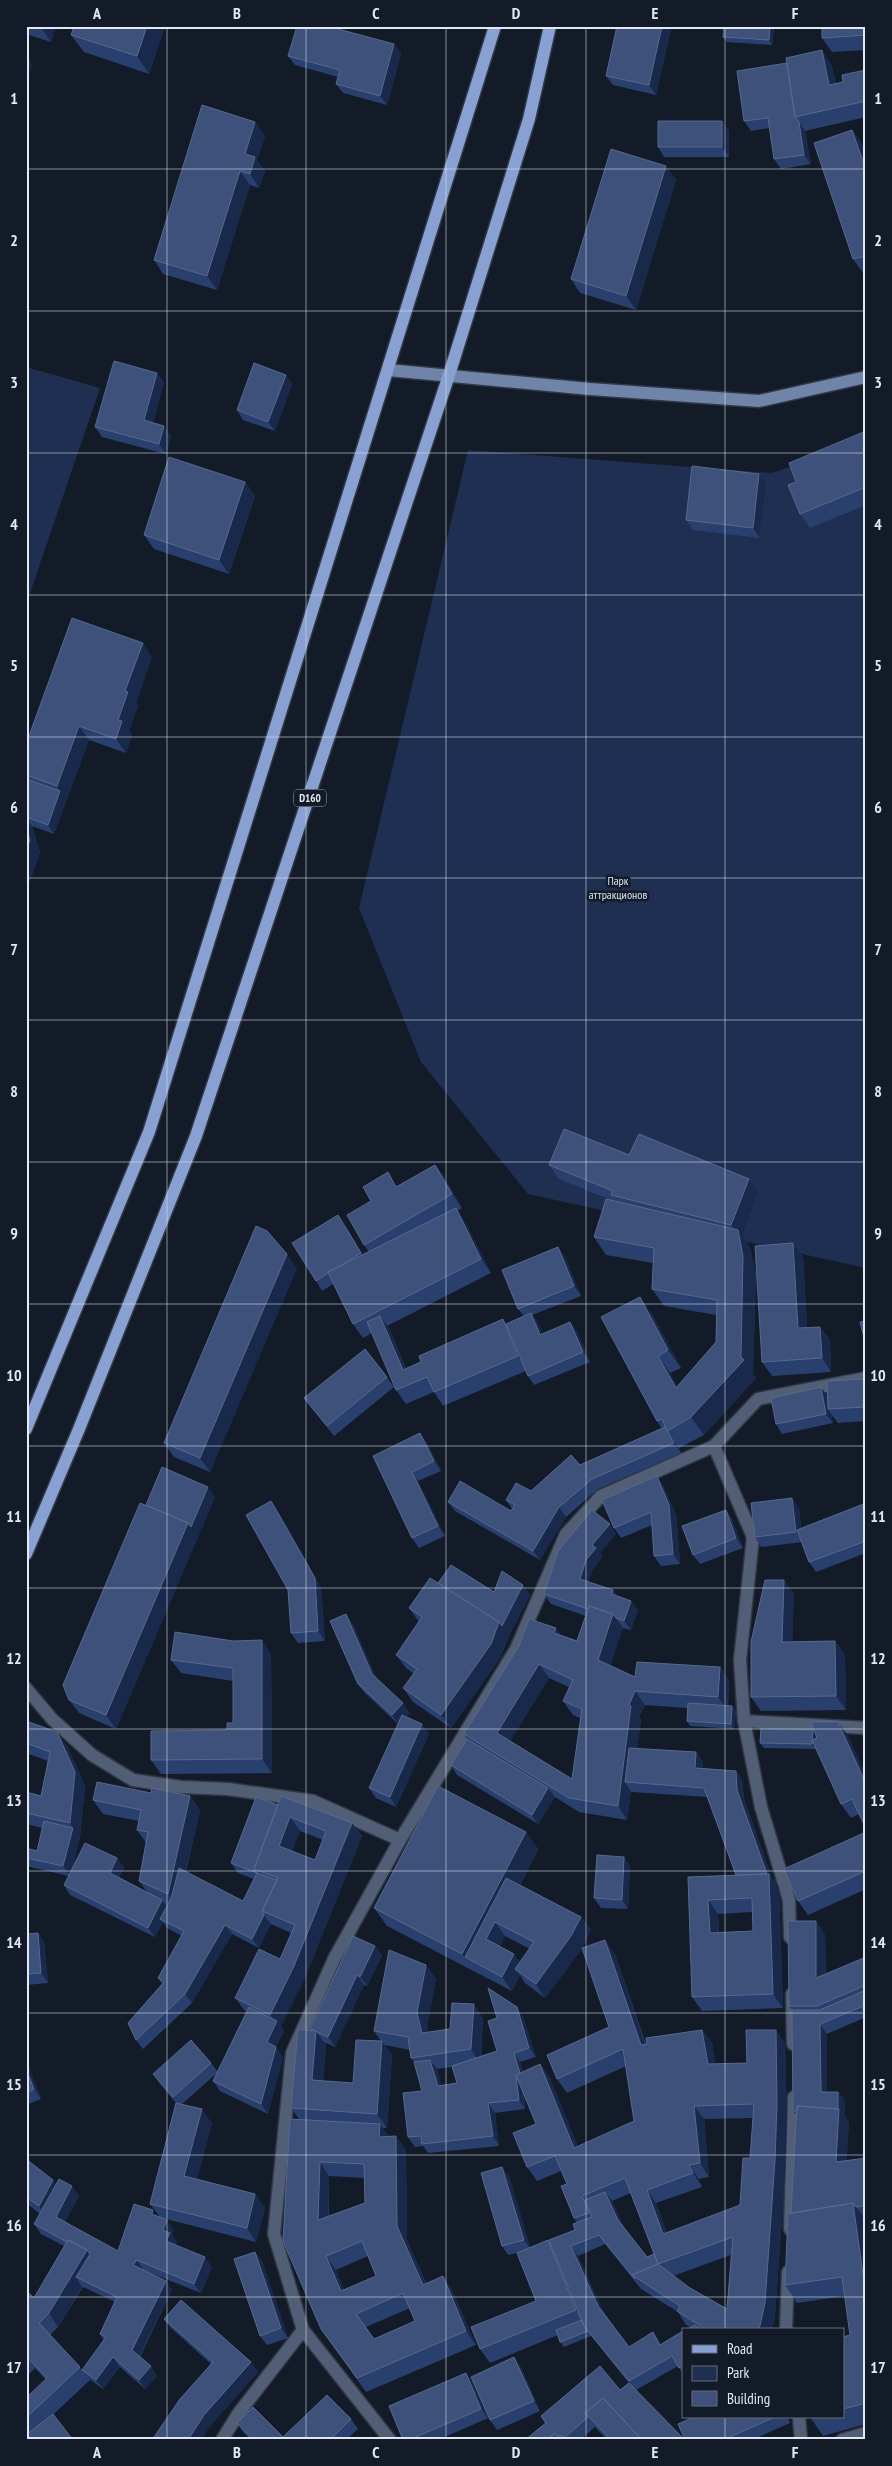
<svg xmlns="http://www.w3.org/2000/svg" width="892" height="2466" font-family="'PT Sans Narrow',sans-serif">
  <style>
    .green { fill: #1e2f51 }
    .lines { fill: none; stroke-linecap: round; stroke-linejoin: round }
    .lane-casing { stroke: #303844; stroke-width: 15 }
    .street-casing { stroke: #303844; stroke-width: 15 }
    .secondary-casing { stroke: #303844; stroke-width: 15 }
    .primary-casing { stroke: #303844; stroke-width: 15 }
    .lane { stroke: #515e75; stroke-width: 12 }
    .street { stroke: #515e75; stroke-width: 12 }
    .secondary { stroke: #7084a9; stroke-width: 12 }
    .primary { stroke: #88a1d2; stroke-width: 12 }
    .wall { fill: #293f6d; fill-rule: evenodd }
    .shaded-wall { fill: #18294b }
    .building { fill: #3d517b; stroke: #57698e; fill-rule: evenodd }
    .grid { fill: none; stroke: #e3e9f3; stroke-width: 1; stroke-opacity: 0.55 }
    .labels { text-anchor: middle; stroke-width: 5; stroke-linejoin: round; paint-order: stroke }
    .shield { fill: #131b28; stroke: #a5abb6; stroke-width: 1 }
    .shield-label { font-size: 11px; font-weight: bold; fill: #e3e9f3 }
    .park-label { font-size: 12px; fill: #dae2f3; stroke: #131b28 }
    .neatline { fill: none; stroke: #e3e9f3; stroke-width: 2 }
    .grid-label { font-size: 16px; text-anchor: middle; font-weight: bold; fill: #e3e9f3 }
  </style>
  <rect width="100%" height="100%" fill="#131b28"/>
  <path class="green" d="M26 367 100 388 26 605Z
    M866 441V1268L528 1194 421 1062 359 908 468 450 772 473Z"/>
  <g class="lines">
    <defs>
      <path id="lane" d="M744 1721 866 1728"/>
      <path id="street" d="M714 1446 753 1537 740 1660 744 1721 761 1807 789 1900 790 1937
        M26 1688 52 1719 92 1755 133 1780 181 1787 228 1789 313 1801 400 1840
        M792 1994 793 2044
        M790 2229 794 2097
        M786 2330 788 2272
        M799 2417 801 2440
        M222 2440 238 2414 303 2330
        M390 2440 303 2330 274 2234 292 2053 334 1959 400 1840 516 1649 566 1534 601 1496 714 1446 758 1399 866 1378
        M842 2440 866 2433"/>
      <path id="secondary" d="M388 370 590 389 759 401 866 377"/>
      <path id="primary" d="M26 1429 149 1132 495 26
        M26 1554 79 1429 196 1136 449 375 529 119 550 26"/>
    </defs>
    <use href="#lane" class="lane-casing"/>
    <use href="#street" class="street-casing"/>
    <use href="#secondary" class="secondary-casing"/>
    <use href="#primary" class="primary-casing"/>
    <use href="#lane" class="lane"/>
    <use href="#street" class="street"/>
    <use href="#secondary" class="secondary"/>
    <use href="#primary" class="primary"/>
  </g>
  <path class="wall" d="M26 26H56L51 42 26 34Z
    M165 26 149 74 84 52 71 35Z
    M617 26H668L671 29 656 95 613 85 606 76Z
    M774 26 772 45 727 42 723 37Z
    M866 26V50L832 52 822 38Z
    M394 44 401 54 387 105 343 93 336 84 338 77 295 65 288 56Z
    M831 64 836 84 843 82 866 70V117L805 131 811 164 781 169 774 159 769 128 751 131 744 121Z
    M722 121 729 131V157H664L658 147Z
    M255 122 265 136 257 160 265 171 259 188 250 185 217 290 163 274 154 260Z
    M852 130 862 144 866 156V272L863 273 853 259Z
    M666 166 676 180 636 310 580 293 571 279Z
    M157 373 164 382 153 423 171 436 166 454 102 437 95 427Z
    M286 375 292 384 275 431 243 420 237 410Z
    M866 431V505L810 528 800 514 796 482Z
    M759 474 766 484 760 538 693 530 686 520Z
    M245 482 255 496 229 574 154 549 144 535Z
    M152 657 136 703 138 706 129 731 132 735 126 753 89 740 54 834 32 826 40 853 26 891V744Z
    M629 1155 758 1192 742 1236 750 1247 756 1274 753 1374 756 1378 704 1435 679 1448 681 1453 598 1489 566 1517 540 1560 455 1511 448 1502 511 1511 512 1509 506 1500 531 1491 580 1465 662 1429 657 1421 652 1314 681 1368 670 1373 677 1386 716 1342V1315L664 1306 652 1289 653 1263 606 1255 594 1237 611 1200 559 1179 549 1165Z
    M435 1165 445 1178 462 1208 457 1211 465 1222 491 1273 387 1326 390 1330 406 1368 524 1316 518 1309 558 1247 565 1257 581 1296 532 1315 538 1323 542 1334 570 1322 577 1332 590 1362 534 1385 528 1376 526 1371 443 1406 434 1392 406 1404 396 1390 372 1333 363 1338 353 1324 333 1284 322 1291 316 1281 345 1225 363 1255 369 1252 364 1245 398 1186Z
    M803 1257 807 1327H820L830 1340 831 1372 772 1376 762 1362Z
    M297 1268 210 1472 174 1457 164 1443Z
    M387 1377 394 1387 334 1436 304 1398Z
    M866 1379V1421L838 1423 831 1414 833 1423 782 1434 776 1424 828 1396Z
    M427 1443 441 1471 418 1481 445 1536 419 1548 412 1538 373 1456Z
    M663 1486 676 1514 680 1564 661 1566 654 1556 652 1525 621 1538 614 1528Z
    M215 1497 116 1729 79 1713 69 1700 146 1505Z
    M866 1503V1553L816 1572 809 1562 802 1542 761 1547 755 1537 799 1508 801 1528Z
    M726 1510 732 1519 743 1548 700 1564 693 1555Z
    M278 1511 321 1588 325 1641 298 1643 291 1633 288 1590Z
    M616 1534 600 1553 602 1557 593 1569 588 1582 613 1590 617 1596 638 1610 631 1630 623 1628 610 1665 635 1677 720 1667 729 1681 728 1706H732L736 1711 734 1729 690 1726 687 1721 688 1708 645 1705 639 1717 641 1720 637 1749 696 1752 703 1762V1768L736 1771 742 1780 744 1799 772 1878 779 1887 783 2008 702 2011 692 1997 688 1877 736 1875 708 1797 631 1792 627 1820 579 1812 555 1797 538 1824 457 1775 451 1765 467 1739 464 1734 561 1635 577 1641 586 1616 551 1604 544 1594ZM549 1678 569 1687 563 1701 573 1715 580 1718 572 1779 510 1741ZM752 1912 753 1931 719 1933 718 1914Z
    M784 1580 794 1594 792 1642 835 1641 845 1655 846 1710 761 1711 751 1697Z
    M438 1583 494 1592 523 1585 530 1595 509 1636 500 1658 451 1728 413 1702 403 1688 414 1674 406 1668 396 1655 419 1622 409 1608Z
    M353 1624 376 1678 410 1713 406 1717 422 1724 429 1734 396 1807 376 1798 369 1788 398 1724 365 1693 358 1684Z
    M271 1654 272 1773 161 1774 151 1760 227 1730 233 1723V1681L181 1673 171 1660Z
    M26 1721 67 1746 85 1786 80 1837 72 1870 117 1858 124 1868 119 1878 147 1892 139 1881 146 1843 137 1830 139 1821 103 1814 93 1800 151 1793 190 1796 200 1810 186 1872 243 1901 254 1879 238 1873 231 1863 278 1805 352 1823 362 1836 304 1980 281 2026 284 2031 276 2047 283 2057 268 2114 220 2091 213 2081 217 2073 182 2104 212 2123 197 2179 255 2194 265 2208 256 2242 162 2218 174 2230 172 2235 177 2242 175 2245 212 2267 201 2293 143 2270 172 2290 140 2357 157 2376 145 2389 120 2367 103 2389 89 2379 90 2380 26 2440V2398L46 2380 35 2368 26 2377V2290L34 2298 64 2246 41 2234 34 2224 40 2214 26 2203V2159L56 2184 79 2196 65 2222 118 2251 157 2216 160 2217 150 2204 176 2103 160 2084 153 2074 211 2063 218 2072 247 2012 245 2011 235 1998 280 1959 291 1933 271 1924 259 1948 232 1934 192 2003 143 2049 136 2040 162 1984 158 1978 182 1936 167 1928 163 1922 155 1937 70 1895 64 1885 69 1876 26 1866V1848L37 1851 42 1828 26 1824V1792L41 1796 48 1761 26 1753ZM300 1831 323 1840 315 1860 292 1851ZM83 2287 115 2302 100 2334 104 2341 82 2370 50 2335 58 2327Z
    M815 1733 848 1736 866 1776V1829L859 1814 851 1818 841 1804 816 1748V1749L764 1748 760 1743Z
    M526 1832 538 1849 520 1885 581 1917 591 1930 581 1950 545 1998 525 1983 520 1975 512 1991 387 1926 374 1908ZM505 1936 530 1949 520 1962 500 1946Z
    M866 1832V1889L808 1915 798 1901Z
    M624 1857 630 1866 628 1909 601 1908 594 1898Z
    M816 1921 825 1935 826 1974 866 1957V2017L827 2034V2092H838L845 2101V2117L849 2123 846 2161 866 2158V2424L823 2436 810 2417H843V2337L850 2335 845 2296 797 2303 785 2285 791 2213 797 2116 793 2111 792 2010 789 2006Z
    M38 1933 44 1942 48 1983 26 1985V1934Z
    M353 1936 382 1955 367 1986 364 1985 335 2047 324 2042 326 2045 323 2081 353 2083 381 2041 374 2031 426 1965 436 1979 427 2027 428 2032 450 2029 483 2018 481 2056 497 2051 523 2017 536 2057 520 2062 523 2072 540 2064 550 2078 578 2147 634 2121 626 2066 567 2093 557 2079 609 2027 615 1954 646 2044 702 2030 712 2043 715 2064 747 2063 785 2043 787 2117 785 2174 775 2317 772 2330H686L690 2327 686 2325 678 2312 641 2289 605 2244 578 2256 604 2313 629 2347 661 2344 683 2331V2374L678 2366 636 2390 685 2440 694 2417H788L790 2423 752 2440H607L595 2427 580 2440H525L545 2423 541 2416 620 2390 629 2383 591 2336 564 2347 560 2342 558 2335 490 2363 480 2349 536 2301 517 2253 508 2255 502 2246V2167L509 2176 530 2247 551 2244 575 2230 577 2223 574 2218 567 2184 561 2171 537 2181 527 2167 536 2124 524 2094 525 2109 495 2113 499 2146 428 2153 423 2146 415 2147 408 2137 422 2091 414 2062 411 2058 410 2050 385 2045 392 2055 387 2128H382L389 2136 406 2150 407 2240 426 2283 443 2276 452 2290 476 2345 366 2392 331 2343 299 2119 291 2108 311 2030 310 2029ZM452 2067 457 2083 441 2085 437 2069ZM753 2118 750 2158 740 2205 667 2233 656 2203 702 2187 699 2179 709 2177 704 2119ZM329 2176 365 2178V2203L329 2216ZM631 2193 654 2254 647 2257 624 2228 612 2201ZM731 2255 727 2309 690 2288 673 2276ZM368 2256 376 2276 344 2290 336 2270ZM410 2308 415 2321 374 2339 366 2327Z
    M26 2065 29 2068 41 2099 26 2105Z
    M255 2252 262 2261 288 2338 267 2345 260 2336Z
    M164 2319 251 2362 258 2372 211 2425V2364L171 2328Z
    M521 2367 540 2411 497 2430 490 2420Z
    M472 2382 488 2418 438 2440H403Z
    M351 2419 358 2429 346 2440H251L243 2432 237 2423 283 2437Z"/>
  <path class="shaded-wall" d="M40 26H56L51 42Z
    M147 26H165L149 74 137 56Z
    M662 26H668L671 29 656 95 649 85Z
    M770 26H774L772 45 769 40Z
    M394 44 401 54 387 105 380 96Z
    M822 50 831 64 839 99 829 85Z
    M29 61 32 66 27 82 26 81V69Z
    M722 121 729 131V157L722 147Z
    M255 122 265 136 257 160 265 171 259 188 250 174 245 154Z
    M799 122 805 131 811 164 804 155Z
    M852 130 862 144 866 156V170Z
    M666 166 676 180 636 310 626 296Z
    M240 171 250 185 217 290 207 276Z
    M157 373 164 382 151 430 144 420Z
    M286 375 292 384 275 431 268 422Z
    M164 426 171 436 166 454 159 444Z
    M759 474 766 484 760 538 753 528Z
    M245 482 255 496 229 574 219 560Z
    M143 643 152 657 136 703 138 706 129 731 132 735 126 753 116 739 118 720 125 691Z
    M79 726 89 740 54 834 48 825 60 791 57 786Z
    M26 819 32 826 40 853 26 891Z
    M435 1165 445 1178 462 1208 452 1194Z
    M749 1179 758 1192 742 1236 750 1247 756 1274 753 1374 756 1378 704 1435 691 1417 741 1357 739 1236 731 1225Z
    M456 1208 465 1222 491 1273 481 1259Z
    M338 1215 345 1225 368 1263 361 1253Z
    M793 1243 803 1257 808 1342 798 1328Z
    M558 1247 565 1257 581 1296 574 1286Z
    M287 1254 297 1268 210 1472 200 1458Z
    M640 1297 652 1314 681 1368 668 1350Z
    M531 1313 538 1323 547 1344 540 1335Z
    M380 1316 390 1330 413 1384 403 1370Z
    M503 1319 512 1333 528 1370 518 1356Z
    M570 1322 577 1332 590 1362 583 1352Z
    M820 1327 830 1340 831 1372 822 1358Z
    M658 1356 670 1373 688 1406 676 1388Z
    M821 1387 828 1397V1409L831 1414 833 1423 826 1414Z
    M420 1433 427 1443 441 1471 434 1461Z
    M672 1439 679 1448 681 1453 674 1443Z
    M412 1472 418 1481 445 1536 438 1526Z
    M657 1476 663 1486 676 1514 680 1564 673 1554Z
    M208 1487 215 1497 116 1729 106 1715 188 1523Z
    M792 1498 799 1508 803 1542 796 1532Z
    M271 1501 278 1511 321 1588 325 1641 318 1631Z
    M559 1507 566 1517 540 1560 533 1551Z
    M726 1510 732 1519 743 1548 736 1538Z
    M610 1524 616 1534 600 1553 602 1557 593 1569 586 1588 580 1579 586 1560 592 1545Z
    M784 1580 794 1594 792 1656 782 1642Z
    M523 1585 530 1595 509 1636 500 1658 451 1728 441 1715Z
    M613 1590 620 1600 612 1594Z
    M631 1601 638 1610 631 1630 624 1621Z
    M346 1614 353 1624 379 1683 372 1674Z
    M613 1614 623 1628 608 1674 598 1660Z
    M556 1628 566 1641 554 1633Z
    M262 1640 271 1654 272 1773 262 1759Z
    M835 1641 845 1655 846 1710 836 1696Z
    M539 1664 549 1678 507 1747 497 1733Z
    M720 1667 729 1681 727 1710 718 1697Z
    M635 1691 645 1705 639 1717 641 1720 632 1783 625 1782 631 1792 627 1820 618 1806 629 1705Z
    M403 1703 410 1713 399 1725 392 1715Z
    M732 1706 736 1711 734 1729 731 1724Z
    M838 1722 848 1736 866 1776V1784Z
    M422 1724 429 1734 396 1807 390 1797Z
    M813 1730 816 1734V1749L812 1744Z
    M57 1732 67 1746 85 1786 80 1837 70 1876 63 1866 73 1828 70 1823Z
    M696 1752 703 1762 702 1778 695 1768Z
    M736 1771 742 1780 744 1799 772 1878 779 1887 783 2008 773 1994 737 1790Z
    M548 1788 555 1797 538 1824 532 1815Z
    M190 1796 200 1810 177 1908 168 1894Z
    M290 1817 300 1831 289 1860 279 1846Z
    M352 1823 362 1836 304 1980 281 2026 284 2031 276 2047 283 2057 268 2114 261 2104 267 2042 276 2023 270 2015Z
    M526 1832 538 1849 499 1924 495 1922 505 1936 496 1953 465 1957 462 1954Z
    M624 1857 630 1866 628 1909 622 1900Z
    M117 1858 124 1868 116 1883 110 1873Z
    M162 1900 169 1909 160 1919 163 1922 155 1937 148 1928Z
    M708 1900 718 1914 719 1947 710 1933Z
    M264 1915 271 1924 259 1948 252 1939Z
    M581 1917 591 1930 581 1950 545 1998 536 1984Z
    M816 1921 825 1935 826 1992 816 1978Z
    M225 1925 232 1934 192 2003 185 1994Z
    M38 1933 44 1942 48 1983 41 1973Z
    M605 1940 615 1954 650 2059 641 2045Z
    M375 1946 382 1955 367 1986 360 1977Z
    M514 1954 524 1968 515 1969 520 1975 512 1991 502 1977Z
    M426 1965 436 1979 427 2027 432 2047 422 2033 417 2013Z
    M357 1975 364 1985 335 2047 328 2037Z
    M474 2004 483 2018 480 2063 471 2049Z
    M517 2007 523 2017 536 2057 529 2048Z
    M820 2024 827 2034V2102L821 2092Z
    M702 2030 712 2043 717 2078 708 2064Z
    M776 2030 785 2043 787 2117 785 2174 775 2317 772 2330H759Z
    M316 2031 326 2045 322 2094 312 2080Z
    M382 2041 392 2055 387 2128 377 2114Z
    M514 2053 520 2062 527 2085 520 2075Z
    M430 2060 437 2069 444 2095 438 2086Z
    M540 2064 550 2078 584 2162 574 2148Z
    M26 2065 29 2068 41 2099 34 2089 26 2069Z
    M516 2076 522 2085 525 2109 519 2100Z
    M838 2092 845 2101V2117L849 2123 846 2176 836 2162Z
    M488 2103 495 2113 499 2146 493 2136Z
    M694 2106 704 2119 709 2177 700 2163Z
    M202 2109 212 2123 194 2190 184 2176Z
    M380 2124 389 2137H379Z
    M396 2136 406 2150 407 2240 432 2299 423 2285 397 2226Z
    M320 2162 329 2176 328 2234 318 2220Z
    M689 2165 699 2179 702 2187 693 2173Z
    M502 2167 509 2176 531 2249 524 2240Z
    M53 2180 63 2194 48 2220 39 2206Z
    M72 2186 79 2196 63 2227 56 2217Z
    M647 2190 656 2203 673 2248 663 2234Z
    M605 2192 612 2201 625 2230 618 2220Z
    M255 2194 265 2208 256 2242 247 2228Z
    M853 2203 866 2220V2296Z
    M167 2220 174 2230 172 2235 177 2242 173 2251 166 2241 163 2230Z
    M548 2240 558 2254 583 2319 576 2310Z
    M571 2246 578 2256 605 2315 598 2306Z
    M87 2250 96 2263 76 2277 82 2287 58 2327 49 2313Z
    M255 2252 262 2261 288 2338 281 2328Z
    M326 2256 336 2270 351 2305 341 2291Z
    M205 2257 212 2267 201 2293 194 2284Z
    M137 2260 143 2269 140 2275 133 2265Z
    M443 2276 452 2290 476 2345 466 2331Z
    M166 2281 172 2290 138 2359 132 2350Z
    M113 2357 120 2367 103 2389 96 2380Z
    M514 2357 521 2367 540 2411 534 2401Z
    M251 2362 258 2372 211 2425 201 2440H188L204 2415Z
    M151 2366 157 2376 145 2389 139 2380Z
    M466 2373 472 2382 488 2418 481 2409Z"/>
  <path class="building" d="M74 26H147L137 56 71 35Z
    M297 26H327L394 44 380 96 336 84 340 70 288 56Z
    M617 26H662L649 85 606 76Z
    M724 26H770L769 40 723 37Z
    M822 26H866V35L822 38Z
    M822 50 829 85 843 82 842 75 866 70V101L795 117 786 58Z
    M26 60 29 61 26 69Z
    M787 63 795 117 799 122 804 155 774 159 768 118 744 121 737 71Z
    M202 105 255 122 245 154 255 157 250 174 240 171 207 276 154 260Z
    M658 121H722V147H658Z
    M852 130 866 170V256L853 259 814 143Z
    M611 149 666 166 626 296 571 279Z
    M114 361 157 373 144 420 164 426 159 444 95 427Z
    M254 363 286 375 268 422 237 410Z
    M866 431V487L800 514 788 485 796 482 789 463Z
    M169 457 245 482 219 560 144 535Z
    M692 466 759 474 753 528 686 520Z
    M72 618 143 643 125 691 128 692 118 720 122 721 116 739 79 726 57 786 26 775V744Z
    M26 779 60 791 48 825 26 817Z
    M26 826 30 840 26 851Z
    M564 1129 629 1155 639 1134 749 1179 731 1225 611 1195 613 1191 549 1165Z
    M435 1165 452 1194 364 1245 347 1215 371 1201 363 1187 388 1172 396 1187Z
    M606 1199 738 1230 743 1256 741 1357 744 1360 691 1417 667 1431 662 1419 657 1421 601 1317 640 1297 668 1350 658 1356 676 1388 716 1342 717 1300 652 1289 654 1248 594 1237Z
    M456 1208 481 1259 353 1324 328 1272Z
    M338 1215 361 1253 340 1266 328 1272V1273L316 1281 292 1243Z
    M256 1226 267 1231 287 1254 200 1458 164 1443Z
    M793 1243 798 1328 820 1327 822 1358 762 1362 755 1246Z
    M558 1247 574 1286 518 1309 502 1270Z
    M531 1313 540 1335 570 1322 583 1352 528 1376 506 1324Z
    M380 1316 403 1370 421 1362 419 1356 503 1319 518 1356 434 1392 427 1377 396 1390 367 1322Z
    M866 1321V1346L860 1322Z
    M365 1349 387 1377 327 1426 304 1398Z
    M866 1379V1407L828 1409 827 1381Z
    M821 1387 826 1414 776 1424 771 1398Z
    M665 1427 674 1443 592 1479 559 1507 533 1551 448 1502 460 1481 511 1511 515 1505 506 1500 516 1483 531 1491 571 1455 580 1465Z
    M420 1433 434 1461 412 1472 438 1526 412 1538 373 1456Z
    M162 1467 208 1487 191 1527 188 1523 146 1505Z
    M657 1476 669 1505 673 1554 654 1556 651 1512 614 1528 602 1500Z
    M792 1498 796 1532 755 1537 751 1503Z
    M271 1501 315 1578 318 1631 291 1633 288 1590 246 1515Z
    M140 1503 188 1523 106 1715 69 1700 63 1685Z
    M866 1503V1541L809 1562 797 1530Z
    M592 1510 610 1524 592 1545 596 1548 586 1560 580 1579 613 1590 612 1594 631 1601 624 1621 616 1618 613 1614 589 1606 588 1609 544 1594 558 1551Z
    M726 1510 736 1538 693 1555 682 1526Z
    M451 1565 494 1592 502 1571 523 1585 502 1626 499 1622 438 1583Z
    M430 1578 499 1622 491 1644 441 1715 403 1688 417 1669 396 1655 422 1617 409 1608Z
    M765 1580H784L782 1642 835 1641 836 1696 751 1697V1642Z
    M589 1606 613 1614 598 1660 635 1677 637 1662 720 1667 718 1697 635 1691 629 1705 631 1706 618 1806 569 1798 464 1734 519 1646 529 1619 556 1628 554 1633 577 1641ZM539 1664 573 1680 563 1701 582 1709 572 1779 497 1733Z
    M346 1614 372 1674 403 1703 392 1715 358 1684 330 1621Z
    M175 1632 233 1641 262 1640V1759L151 1760V1731L227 1730V1723H233V1668L171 1660Z
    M688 1703 732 1706 731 1724 687 1721Z
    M402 1715 422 1724 390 1797 369 1788Z
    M26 1721 57 1732 75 1772 70 1823 26 1813V1792L41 1796 50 1752 26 1743Z
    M811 1722H838L866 1784V1829L852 1799 841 1804 812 1740 817 1738Z
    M761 1728 813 1730 812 1744 760 1743Z
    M467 1739 548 1788 532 1815 451 1765Z
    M629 1748 696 1752 695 1768 736 1771 737 1790 767 1874 736 1875 704 1788 625 1782Z
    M97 1782 151 1793 152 1788 190 1796 168 1894 139 1881 148 1832 137 1830 141 1810 93 1800Z
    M438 1786 526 1832 462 1954 374 1908Z
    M281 1796 352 1823 294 1966 270 2015 235 1998 259 1949 280 1959 295 1925 262 1911 278 1878 254 1869ZM290 1817 326 1831 315 1860 279 1846Z
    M256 1797 278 1805 254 1869 257 1873 231 1863Z
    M44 1821 73 1828 63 1866 26 1858V1848L37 1851Z
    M866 1832V1871L798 1901 784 1869Z
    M85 1843 117 1858 110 1873 162 1900 148 1928 64 1885Z
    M597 1855 624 1857 622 1900 594 1898Z
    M179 1868 243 1901 257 1873 277 1880 262 1911 264 1915 252 1939 225 1925 185 1994 136 2040 128 2023 164 1982 158 1978 184 1931 160 1919 171 1899Z
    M769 1874 773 1994 692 1997 688 1877ZM752 1898 753 1931 710 1933 708 1900Z
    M506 1878 581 1917 571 1936 536 1984 515 1969 534 1942 495 1922 486 1939 514 1954 502 1977 465 1957Z
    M788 1921H816V1978L866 1957V1985L817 2006H789Z
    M38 1933 41 1973 26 1974V1934Z
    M353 1936 375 1946 360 1977 357 1975 328 2037 318 2033 316 2031 310 2029Z
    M605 1940 641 2045 647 2044 646 2038 702 2030 708 2064 747 2063 746 2030H776L777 2104 775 2160 765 2303 759 2330H707L677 2311 680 2306 632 2275 658 2264 690 2288 727 2309 733 2237 658 2264 625 2178 582 2196 589 2213 574 2218 561 2186 567 2184 555 2156 527 2167 513 2133 536 2124 516 2075 540 2064 574 2148 634 2121 623 2049 557 2079 547 2055 609 2027 582 1948ZM754 2104 750 2158H743L740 2205 663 2234 647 2190 693 2173 689 2165 700 2163 694 2106Z
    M389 1950 426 1965 417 2013 422 2033 450 2029 452 2003 474 2004 471 2049 411 2058 408 2037 374 2031Z
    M488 1988 517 2007 529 2048 514 2053 520 2073 516 2076 519 2100 488 2103 493 2136 422 2144 421 2136 408 2137 403 2093 422 2091 414 2062 430 2060 438 2086 457 2083 452 2066 497 2051 488 2021 497 2018Z
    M866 1990V2005L820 2024 821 2092H838V2109L797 2106V2111H793L792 2010H820Z
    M249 2007 277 2021 267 2042 276 2047 261 2104 213 2081Z
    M298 2029 316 2031 312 2080 353 2083 356 2040 382 2041 377 2114 291 2108Z
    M191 2040 211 2063 173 2097 153 2074Z
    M26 2069 34 2089 26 2093Z
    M176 2103 202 2109 184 2176 255 2194 247 2228 150 2204Z
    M797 2106 839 2109 836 2162 866 2158V2205L856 2207 853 2203 791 2213Z
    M290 2119 380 2124 379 2137 396 2136 397 2226 423 2285 443 2276 466 2331 357 2378 321 2329 283 2241ZM320 2162 364 2164 365 2203 318 2220ZM362 2241 376 2276 341 2291 326 2256ZM403 2293 415 2321 374 2339 356 2314Z
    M26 2159 53 2180 39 2206 26 2197Z
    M502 2167 524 2240 502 2246 481 2173Z
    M59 2179 72 2186 56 2217 118 2251 134 2204 153 2210 152 2214 167 2220 163 2230 170 2233 166 2241 205 2257 194 2284 137 2260 133 2265 166 2281 132 2350 151 2366 139 2380 113 2357 96 2380 82 2370 106 2337 100 2334 117 2297 76 2277 90 2254 87 2250 68 2240 67 2242 34 2224Z
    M605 2192 618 2220 647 2257 654 2254 658 2264 632 2275 635 2279 599 2235 571 2246 598 2306 629 2347 653 2332 660 2345 683 2331V2365L679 2368 672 2356 629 2381 584 2326 549 2240 575 2230 573 2224 592 2217 585 2200Z
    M853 2203 866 2296V2403L843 2409V2337L850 2335 842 2277 785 2285 788 2214Z
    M68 2240 87 2250 49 2313 39 2323 80 2367 26 2418V2398L47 2378 26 2356V2290L34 2298Z
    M548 2240 576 2310 480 2349 471 2327 536 2301 517 2253Z
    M255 2252 281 2328 260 2336 234 2259Z
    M181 2300 251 2362 204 2415 188 2440H152L180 2399 213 2362 164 2319Z
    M582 2320 584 2326 588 2331 560 2342 556 2330Z
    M695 2325 703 2330H686Z
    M514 2357 534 2401 490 2420 471 2377Z
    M600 2366 620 2390 629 2383 685 2440 678 2424 694 2417H775L723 2440H642L603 2398 585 2413 588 2417 564 2438 560 2435 558 2436 555 2433 547 2440H525L546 2423 541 2416Z
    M466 2373 481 2409 409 2440H403L389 2406Z
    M327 2395 351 2419 330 2440H253L237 2423 253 2407 283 2437Z
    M603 2398 642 2440H611L585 2413Z
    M53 2414 73 2440H26V2435Z
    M555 2433 558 2436 560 2435 565 2440H547Z
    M866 2436V2440H863L862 2437Z"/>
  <path class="grid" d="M167 26V2440M306 26V2440M446 26V2440M586 26V2440M725 26V2330M26 169H866M26 311H866M26 453H866M26 595H866M26 737H866M26 878H866M26 1020H866M26 1162H866M26 1304H866M26 1446H866M26 1588H866M26 1729H866M26 1871H866M26 2013H866M26 2155H866M26 2297H866M725 2417V2440"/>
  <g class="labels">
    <rect class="shield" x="294" y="789.5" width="32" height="17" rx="4"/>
    <g class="shield-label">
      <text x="310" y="802">D160</text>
    </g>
    <g class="park-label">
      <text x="618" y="885">Парк<tspan x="618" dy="14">аттракционов</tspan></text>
    </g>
  </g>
  <rect width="892" height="2466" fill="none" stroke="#131b28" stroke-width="55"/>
  <rect x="682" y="2328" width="162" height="90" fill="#131b28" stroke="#666d79"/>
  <rect x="692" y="2345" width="25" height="8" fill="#88a1d2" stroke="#666d79"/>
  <text x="727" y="2354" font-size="15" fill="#e3e9f3">Road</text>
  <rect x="692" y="2366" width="25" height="15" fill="#1e2f51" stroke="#666d79"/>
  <text x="727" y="2378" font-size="15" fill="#e3e9f3">Park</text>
  <rect x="692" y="2391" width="25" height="15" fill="#3d517b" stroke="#666d79"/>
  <text x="727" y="2404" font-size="15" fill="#e3e9f3">Building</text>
  <rect x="28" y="28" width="836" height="2410" class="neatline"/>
  <g class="grid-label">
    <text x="97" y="19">A</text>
    <text x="237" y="19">B</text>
    <text x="376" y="19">C</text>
    <text x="516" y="19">D</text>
    <text x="655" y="19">E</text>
    <text x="795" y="19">F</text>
    <text x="14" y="104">1</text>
    <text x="878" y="104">1</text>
    <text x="14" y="246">2</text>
    <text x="878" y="246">2</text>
    <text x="14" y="388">3</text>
    <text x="878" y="388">3</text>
    <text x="14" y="530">4</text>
    <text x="878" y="530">4</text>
    <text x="14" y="671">5</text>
    <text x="878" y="671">5</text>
    <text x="14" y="813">6</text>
    <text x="878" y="813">6</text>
    <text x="14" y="955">7</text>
    <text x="878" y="955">7</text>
    <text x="14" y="1097">8</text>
    <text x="878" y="1097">8</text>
    <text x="14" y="1239">9</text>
    <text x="878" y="1239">9</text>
    <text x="14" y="1381">10</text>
    <text x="878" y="1381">10</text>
    <text x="14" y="1522">11</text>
    <text x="878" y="1522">11</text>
    <text x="14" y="1664">12</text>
    <text x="878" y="1664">12</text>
    <text x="14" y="1806">13</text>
    <text x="878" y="1806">13</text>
    <text x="14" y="1948">14</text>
    <text x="878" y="1948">14</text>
    <text x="14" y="2090">15</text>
    <text x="878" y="2090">15</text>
    <text x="14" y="2231">16</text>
    <text x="878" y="2231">16</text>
    <text x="14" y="2373">17</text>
    <text x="878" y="2373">17</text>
    <text x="97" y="2458">A</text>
    <text x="237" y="2458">B</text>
    <text x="376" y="2458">C</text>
    <text x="516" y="2458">D</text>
    <text x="655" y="2458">E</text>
    <text x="795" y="2458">F</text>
  </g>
</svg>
